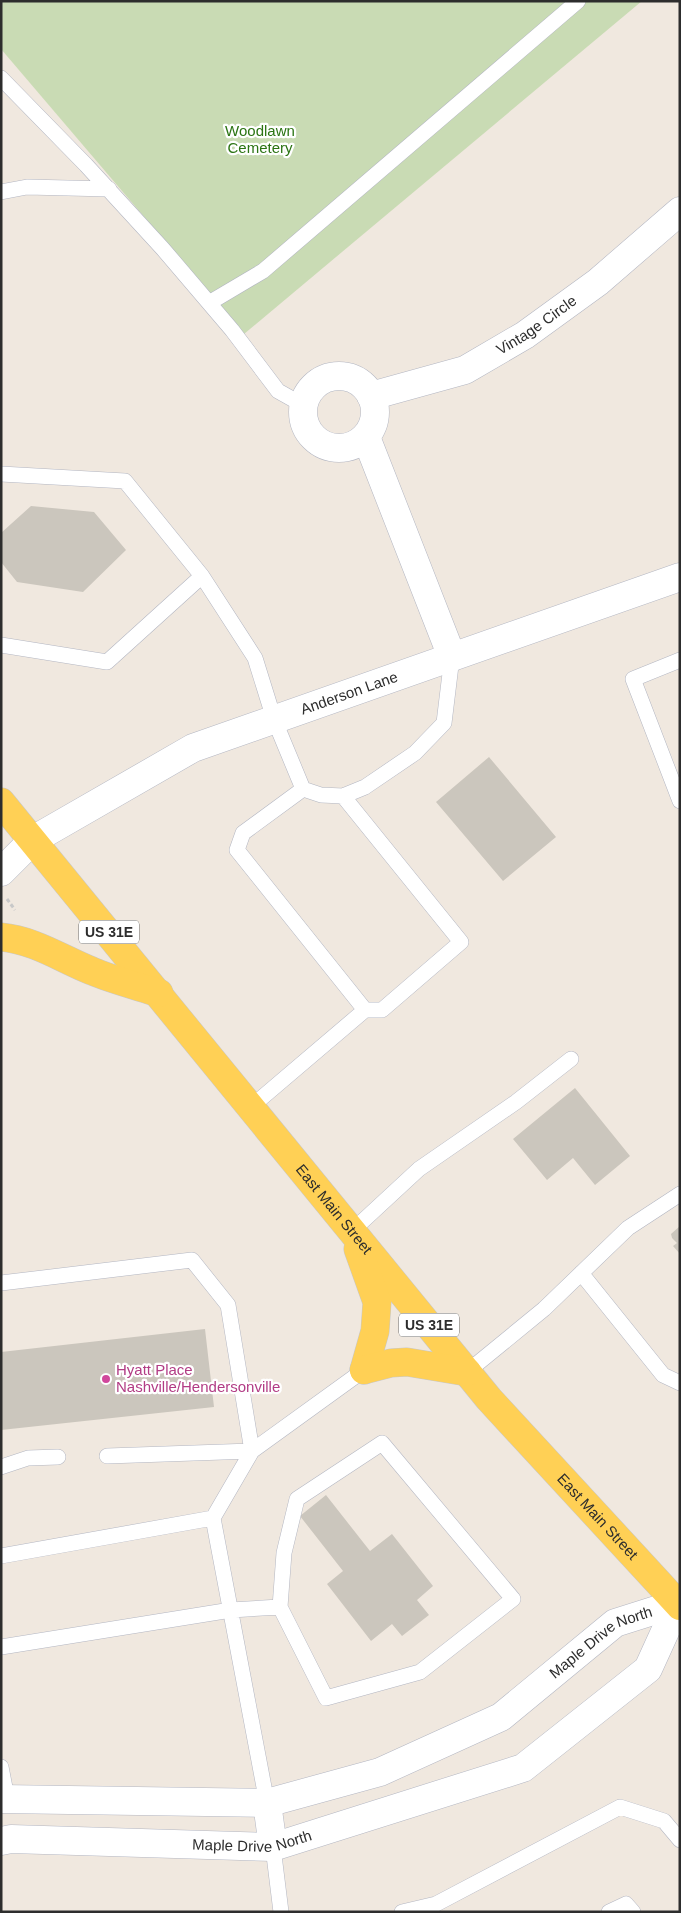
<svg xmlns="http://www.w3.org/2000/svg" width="681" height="1913" font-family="Arial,sans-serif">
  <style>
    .cemetery { fill: #c9dbb4 }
    .building { fill: #cbc6bd }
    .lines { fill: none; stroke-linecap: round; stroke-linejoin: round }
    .lane-casing { stroke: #b3b6c2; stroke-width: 16 }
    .street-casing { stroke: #b3b6c2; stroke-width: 29 }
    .secondary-casing { stroke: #b3b6c2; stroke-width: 29 }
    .primary-casing { stroke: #c8c8c8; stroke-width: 29 }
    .path { stroke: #c8c8c8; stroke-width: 3; stroke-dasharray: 4 2.5; stroke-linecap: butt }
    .lane { stroke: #fff; stroke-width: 15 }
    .street { stroke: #fff; stroke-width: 28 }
    .secondary { stroke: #fff; stroke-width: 28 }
    .primary { stroke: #ffd055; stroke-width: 28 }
    .hotel-dot { fill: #d1479c; stroke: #fff; stroke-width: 2 }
    .labels { text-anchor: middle; stroke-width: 4.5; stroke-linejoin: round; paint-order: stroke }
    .shield { fill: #fff; stroke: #6c6c6c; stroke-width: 1 }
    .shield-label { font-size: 14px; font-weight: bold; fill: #2d2d2d }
    .park-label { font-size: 15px; fill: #2b7413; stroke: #fff }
    .street-label { font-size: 15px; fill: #2d2d2d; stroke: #fff }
    .hotel-label { font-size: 15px; fill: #b23c85; stroke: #fff; text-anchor: start }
  </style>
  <rect width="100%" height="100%" fill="#f0e8df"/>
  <path class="cemetery" d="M1 1H642L244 334 1 49Z"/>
  <path class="building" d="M31 506 94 512 126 550 83 592 17 582 1 562V533Z
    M489 757 556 837 503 881 436 802Z
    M575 1088 630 1156 595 1185 573 1158 547 1180 513 1139Z
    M680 1226V1254L673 1246 677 1243 672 1238 671 1234Z
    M205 1329 214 1407 1 1430V1352Z
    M326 1495 370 1551 392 1534 433 1586 417 1600 429 1615 402 1636 392 1624 371 1641 327 1584 343 1571 300 1516Z"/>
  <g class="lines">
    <defs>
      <path id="lane" d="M1 78 86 165 163 249 232 330 278 391 303 405
        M1 192 27 187 109 189
        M209 303 263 271 578 1
        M1 474 125 481 202 576 255 658 274 719 303 789 243 833 237 850 365 1010
        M1 645 107 662 202 576
        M680 660 633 679 680 801
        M303 789 321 795 343 796 365 787 415 753 444 723 452 657
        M251 1107 365 1010H382L461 942 343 796
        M352 1231 419 1169 516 1102 571 1059
        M581 1273 663 1375 680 1383
        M1 1283 192 1260 228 1305 252 1451 364 1370
        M467 1372 544 1309 628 1228 680 1194
        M252 1451 213 1518 267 1803
        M107 1456 252 1451
        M1 1467 28 1458 58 1457
        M1 1556 213 1518
        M1 1647 231 1610 280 1607 326 1698 420 1672 513 1599 382 1443 297 1499 284 1553 280 1607
        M1 1767 7 1798
        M273 1847 281 1912
        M402 1912 436 1904 620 1807 664 1821 680 1840
        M609 1912 626 1904 633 1912"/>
      <g id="street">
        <circle cx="339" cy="412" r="36"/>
        <path id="s1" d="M371 396 465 370 525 335 598 282 680 211"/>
        <path d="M366 437 452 657"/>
        <path id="s2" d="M33 840 193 748 680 577"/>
      </g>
      <g id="secondary">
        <path d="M1 872 33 840"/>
        <path id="s3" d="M1 1799 267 1803 380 1772 501 1717 615 1623 678 1603"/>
        <path d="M267 1803 273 1847"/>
        <path id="s4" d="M1 1841 11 1839 273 1847 523 1768 648 1669 678 1603"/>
      </g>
      <g id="primary">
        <path id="s5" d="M1 802 489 1399 680 1606"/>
        <path d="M1 937C34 940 62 959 92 971 113 980 137 986 159 993"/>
        <path d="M358 1249 377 1302 375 1331 364 1370"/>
        <path d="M364 1370 391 1363 407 1362 467 1372"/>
      </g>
    </defs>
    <use href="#lane" class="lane-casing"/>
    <use href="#street" class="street-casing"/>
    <use href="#secondary" class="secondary-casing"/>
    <use href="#primary" class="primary-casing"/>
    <path class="path" d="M7 899 15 910"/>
    <use href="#lane" class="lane"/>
    <use href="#street" class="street"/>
    <use href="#secondary" class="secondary"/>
    <use href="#primary" class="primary"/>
  </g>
  <circle class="hotel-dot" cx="106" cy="1379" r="5"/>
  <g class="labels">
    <g class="shield">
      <rect x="79" y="920.5" width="60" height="23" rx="4"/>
      <rect x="399" y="1313.5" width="60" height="23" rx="4"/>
    </g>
    <g class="shield-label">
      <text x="109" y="937">US 31E</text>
      <text x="429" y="1330">US 31E</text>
    </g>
    <g class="park-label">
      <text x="260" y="136">Woodlawn<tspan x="260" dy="17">Cemetery</tspan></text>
    </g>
    <g class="street-label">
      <text dy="5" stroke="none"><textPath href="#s1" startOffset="182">Vintage Circle</textPath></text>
      <text dy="5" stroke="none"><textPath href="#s2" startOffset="350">Anderson Lane</textPath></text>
      <text dy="5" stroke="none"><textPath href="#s5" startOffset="526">East Main Street</textPath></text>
      <text dy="5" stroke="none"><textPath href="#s5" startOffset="931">East Main Street</textPath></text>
      <text dy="5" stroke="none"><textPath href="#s3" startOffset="642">Maple Drive North</textPath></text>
      <text dy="5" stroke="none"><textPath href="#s4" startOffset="252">Maple Drive North</textPath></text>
    </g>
    <g class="hotel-label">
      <text x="116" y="1375">Hyatt Place<tspan x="116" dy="17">Nashville/Hendersonville</tspan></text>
    </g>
  </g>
  <rect width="681" height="1913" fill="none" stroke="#2d2d2d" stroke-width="5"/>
</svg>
